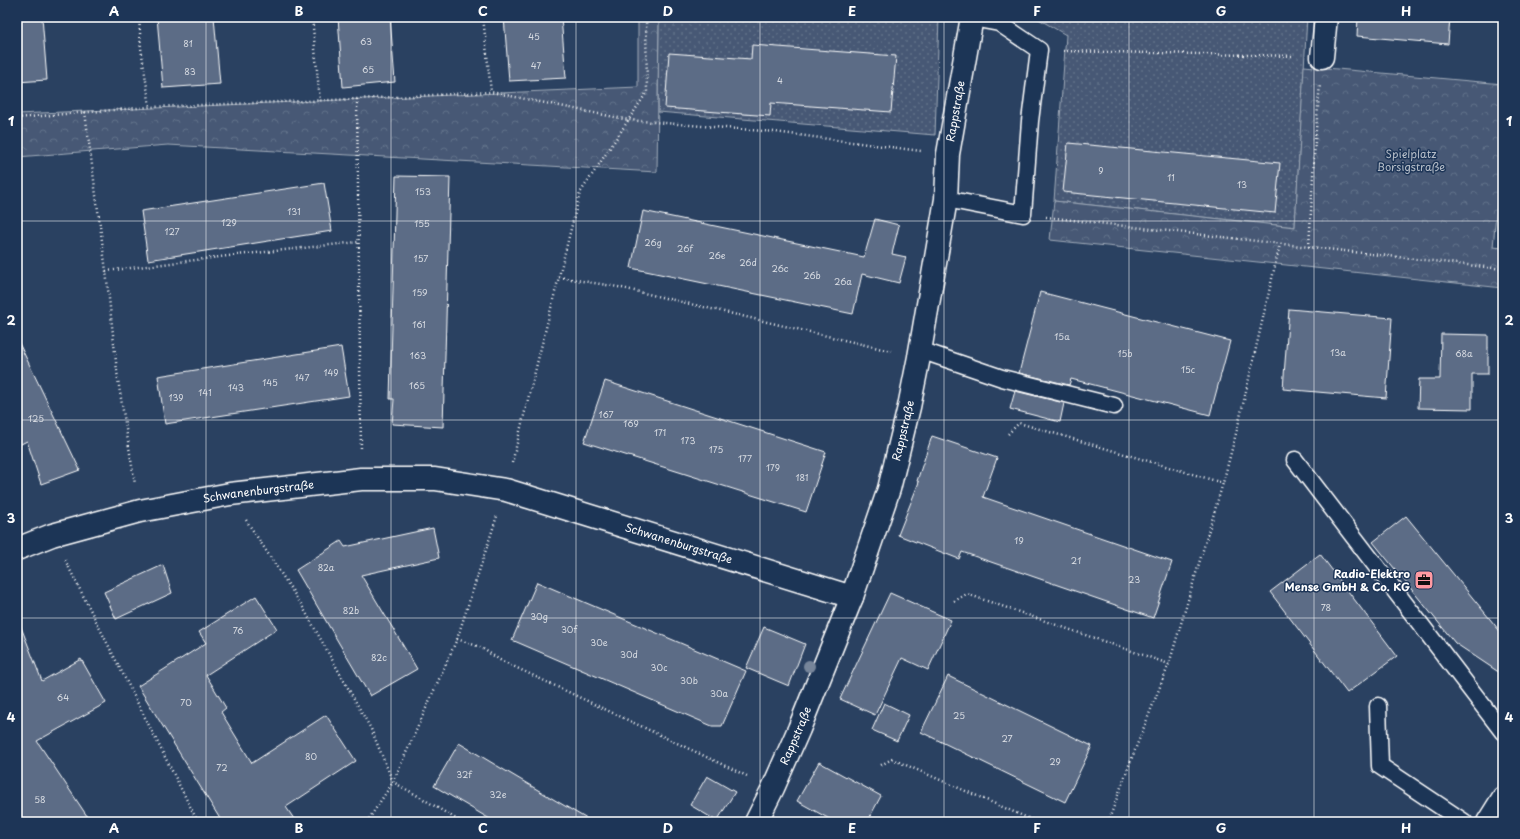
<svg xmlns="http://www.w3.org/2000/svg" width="1520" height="839" font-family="'Playpen Sans',sans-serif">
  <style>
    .grass { fill: url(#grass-dots); stroke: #a2acba }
    .forest { fill: url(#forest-crowns); stroke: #a2acba }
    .building { fill: #5b6c86; stroke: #fff }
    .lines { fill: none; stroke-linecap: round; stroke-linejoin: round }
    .service-casing { stroke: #fff; stroke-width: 19 }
    .minor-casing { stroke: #fff; stroke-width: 25 }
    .secondary-casing { stroke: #fff; stroke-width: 25 }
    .path { stroke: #fff; stroke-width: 2.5; stroke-dasharray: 1 3; stroke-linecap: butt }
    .service { stroke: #1d3557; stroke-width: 16 }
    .minor { stroke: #1d3557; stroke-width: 22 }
    .secondary { stroke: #1d3557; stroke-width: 22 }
    .tree { fill: #76859a }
    .grid { fill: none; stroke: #fff; stroke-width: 1; stroke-opacity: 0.55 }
    .labels { text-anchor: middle; stroke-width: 3; stroke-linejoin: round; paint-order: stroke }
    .number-label { font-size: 9px; fill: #d6dae1 }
    .street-label { font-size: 11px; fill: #fff; stroke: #1d3557 }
    .park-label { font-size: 11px; fill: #b5bdc8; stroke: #1d3557 }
    .poi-label { font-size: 11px; font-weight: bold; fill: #fff; stroke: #1d3557; text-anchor: end }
    .neatline { fill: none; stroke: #fff; stroke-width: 1.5 }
    .grid-label { font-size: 13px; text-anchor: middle; font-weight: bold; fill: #fff }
  </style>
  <defs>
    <pattern id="grass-dots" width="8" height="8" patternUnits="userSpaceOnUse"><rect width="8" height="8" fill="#465975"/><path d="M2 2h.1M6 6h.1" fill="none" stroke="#62728a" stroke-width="1.8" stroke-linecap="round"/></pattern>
    <pattern id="forest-crowns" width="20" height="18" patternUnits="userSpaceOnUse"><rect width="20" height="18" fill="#465975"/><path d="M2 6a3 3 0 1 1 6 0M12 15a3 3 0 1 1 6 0" fill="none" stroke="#62728a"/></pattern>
  </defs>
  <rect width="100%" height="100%" fill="#2a4161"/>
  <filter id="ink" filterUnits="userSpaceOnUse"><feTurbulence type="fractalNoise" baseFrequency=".025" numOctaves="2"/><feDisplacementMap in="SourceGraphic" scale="8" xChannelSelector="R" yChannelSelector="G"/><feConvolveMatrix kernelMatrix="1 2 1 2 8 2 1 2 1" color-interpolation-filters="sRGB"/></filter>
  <g filter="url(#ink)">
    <path class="grass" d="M659 17H939L935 135 658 112Z
      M1035 17H1307L1295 227 1054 201 1066 35Z"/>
    <path class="forest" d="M638 17H659L657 172 168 145 17 157V114L638 87Z
      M1304 66 1503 84V139L1493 247 1503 248V288L1050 240 1054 201 1295 227Z"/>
    <path class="building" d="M17 17H42L47 80 17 82Z
      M157 17H214L220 84 163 88Z
      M338 17H390L395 82 343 87Z
      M504 17H561L566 78 509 81Z
      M1358 17H1450L1448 44 1357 36Z
      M752 45 896 56 891 112 771 103 770 116 665 108 669 53 751 59Z
      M1068 143 1280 163 1275 213 1063 192Z
      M396 176 450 177 443 427 392 424 394 399H390Z
      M324 183 332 231 148 260 141 211Z
      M643 211 864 257 875 219 899 225 892 254 906 257 899 283 862 274 853 314 631 268Z
      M1040 292 1230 341 1210 415 1071 379 1069 385 1019 373Z
      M1289 309 1392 318 1386 398 1283 389Z
      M1441 334 1488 335V374H1472V409L1418 408 1419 379H1440Z
      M17 339 80 470 41 484 27 441 17 446Z
      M341 347 349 396 165 424 158 376Z
      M605 381 826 452 806 512 584 442Z
      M1015 391 1064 403 1060 422 1010 409Z
      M932 436 997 458 983 497 1172 562 1153 618 962 552 959 559 898 535 919 482 917 481Z
      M1406 516 1503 635V675L1455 643 1373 542Z
      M433 528 439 558 361 575 417 669 370 696 296 570 341 541 345 547Z
      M1320 554 1397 656 1347 693 1270 592Z
      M163 565 172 593 116 619 104 592Z
      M537 582 746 671 722 726H712L512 640Z
      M890 593 951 620 928 670 902 658 875 715 840 699Z
      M256 596 277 629 206 675 226 708 221 712 252 763 326 715 356 761 286 807 296 822H222L138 686 206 643 199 632Z
      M19 622 42 681 81 659 106 703 37 741 91 822H17V623Z
      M764 627 805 644 789 686 746 668Z
      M948 676 1092 746 1065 802 921 732Z
      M884 703 909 715 897 741 872 730Z
      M459 743 494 764 592 822H495L434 786Z
      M819 762 881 796 867 822H835L797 801Z
      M707 776 735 792 717 821 690 805Z"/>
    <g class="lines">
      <defs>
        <path id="service" d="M946 199 1023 214 1030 121 1039 50 999 23 972 18
          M920 350 1002 378 1114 406
          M1295 460 1503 732
          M1378 706 1380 766 1464 822"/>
        <g id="minor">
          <path d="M1322 57 1326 17"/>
          <path id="s1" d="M17 549 52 535 140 511 230 494 361 479H435L506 490 852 597"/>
          <path id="s2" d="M756 822 773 788 799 729 852 597 889 489 909 407 919 357 946 199 948 154 972 17"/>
        </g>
        <path id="secondary" d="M1488 822 1503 798"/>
      </defs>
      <use href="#service" class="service-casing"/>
      <use href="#minor" class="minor-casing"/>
      <use href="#secondary" class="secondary-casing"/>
      <path class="path" d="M139 17 141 48 150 107
        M312 17 320 101
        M483 17 491 92
        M1063 51 1294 56
        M357 99 361 451
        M85 112 106 271 118 380 135 484
        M17 118 150 107 357 99 491 92 629 120 775 132 921 151
        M1046 217 1503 269
        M1309 247 1315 141 1320 84
        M106 271 228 256 358 242
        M559 277 618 287 891 351
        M1008 434 1019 423 1223 483
        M512 463 580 193 647 92 646 17
        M246 520 301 604 371 729 393 782 420 797 461 822
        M65 560 198 822
        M954 601 967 594 1169 664
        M457 639 480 647 500 660 747 776
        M881 765 892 759 1037 822
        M367 822 393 782 457 639 497 516
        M1108 822 1131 760 1169 664 1223 483 1238 426 1280 244"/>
      <use href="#service" class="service"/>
      <use href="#minor" class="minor"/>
      <use href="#secondary" class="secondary"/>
    </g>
    <circle class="tree" cx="809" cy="666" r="6"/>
  </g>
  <path class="grid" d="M206 17V822M391 17V822M576 17V822M760 17V822M944 17V822M1129 17V822M1314 17V822M17 221H1503M17 420H1503M17 618H1503"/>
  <defs>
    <symbol id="office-square" viewBox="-11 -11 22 22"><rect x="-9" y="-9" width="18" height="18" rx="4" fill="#ff9aa2" stroke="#1d3557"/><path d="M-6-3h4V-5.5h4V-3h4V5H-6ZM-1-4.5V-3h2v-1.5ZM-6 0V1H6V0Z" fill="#111"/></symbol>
  </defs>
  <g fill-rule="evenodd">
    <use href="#office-square" x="1413" y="569" width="22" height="22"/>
  </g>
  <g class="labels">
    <g class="number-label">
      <text x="534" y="40">45</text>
      <text x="366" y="45">63</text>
      <text x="188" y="47">81</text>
      <text x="536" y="69">47</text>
      <text x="368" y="73">65</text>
      <text x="190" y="75">83</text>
      <text x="780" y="84">4</text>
      <text x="1101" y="174">9</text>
      <text x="1171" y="181">11</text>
      <text x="1242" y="188">13</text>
      <text x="423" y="195">153</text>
      <text x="294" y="215">131</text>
      <text x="229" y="226">129</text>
      <text x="422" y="227">155</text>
      <text x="172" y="235">127</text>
      <text x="653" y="246">26g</text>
      <text x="685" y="252">26f</text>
      <text x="717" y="259">26e</text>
      <text x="421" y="262">157</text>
      <text x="748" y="266">26d</text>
      <text x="780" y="272">26c</text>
      <text x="812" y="279">26b</text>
      <text x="843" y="285">26a</text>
      <text x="420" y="296">159</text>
      <text x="419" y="328">161</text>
      <text x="1062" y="340">15a</text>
      <text x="1338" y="356">13a</text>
      <text x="1125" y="357">15b</text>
      <text x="1464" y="357">68a</text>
      <text x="418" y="359">163</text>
      <text x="1188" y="373">15c</text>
      <text x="331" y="376">149</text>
      <text x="302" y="381">147</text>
      <text x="270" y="386">145</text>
      <text x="417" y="389">165</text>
      <text x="236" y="391">143</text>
      <text x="205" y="396">141</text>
      <text x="176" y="401">139</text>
      <text x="606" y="418">167</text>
      <text x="36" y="422">125</text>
      <text x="631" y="427">169</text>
      <text x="660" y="436">171</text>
      <text x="688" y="444">173</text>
      <text x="716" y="453">175</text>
      <text x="745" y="462">177</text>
      <text x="773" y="471">179</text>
      <text x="802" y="481">181</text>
      <text x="1019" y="544">19</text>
      <text x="1076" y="564">21</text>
      <text x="326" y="571">82a</text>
      <text x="1134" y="583">23</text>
      <text x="1326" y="611">78</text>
      <text x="351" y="614">82b</text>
      <text x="539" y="620">30g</text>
      <text x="569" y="633">30f</text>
      <text x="238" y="634">76</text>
      <text x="599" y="646">30e</text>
      <text x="629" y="658">30d</text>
      <text x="379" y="661">82c</text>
      <text x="659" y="671">30c</text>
      <text x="689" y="684">30b</text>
      <text x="719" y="697">30a</text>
      <text x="63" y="701">64</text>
      <text x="186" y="706">70</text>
      <text x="959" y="719">25</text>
      <text x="1007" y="742">27</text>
      <text x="311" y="760">80</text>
      <text x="1055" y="765">29</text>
      <text x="222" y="771">72</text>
      <text x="464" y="778">32f</text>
      <text x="498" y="798">32e</text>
      <text x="40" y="803">58</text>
    </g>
    <g class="street-label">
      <text dy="4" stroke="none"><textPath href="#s2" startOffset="743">Rappstraße</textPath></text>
      <text dy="4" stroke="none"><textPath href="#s2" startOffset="419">Rappstraße</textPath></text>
      <text dy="4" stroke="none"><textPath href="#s1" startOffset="249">Schwanenburgstraße</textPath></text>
      <text dy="4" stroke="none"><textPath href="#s1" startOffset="679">Schwanenburgstraße</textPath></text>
      <text dy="4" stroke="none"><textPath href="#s2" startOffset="95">Rappstraße</textPath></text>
    </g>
    <g class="park-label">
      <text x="1411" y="158">Spielplatz<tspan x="1411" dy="13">Borsigstraße</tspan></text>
    </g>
    <g class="poi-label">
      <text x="1410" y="578">Radio-Elektro<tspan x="1410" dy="13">Mense GmbH &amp; Co. KG</tspan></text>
    </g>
  </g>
  <rect width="1520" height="839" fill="none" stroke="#1d3557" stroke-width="44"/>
  <rect x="22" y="22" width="1476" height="795" class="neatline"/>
  <g class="grid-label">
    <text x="114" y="16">A</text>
    <text x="299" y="16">B</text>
    <text x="483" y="16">C</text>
    <text x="668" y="16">D</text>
    <text x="852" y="16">E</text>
    <text x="1037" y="16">F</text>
    <text x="1221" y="16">G</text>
    <text x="1406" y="16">H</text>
    <text x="11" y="126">1</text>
    <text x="1509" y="126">1</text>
    <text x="11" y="325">2</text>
    <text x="1509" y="325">2</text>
    <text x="11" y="523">3</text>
    <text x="1509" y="523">3</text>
    <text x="11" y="722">4</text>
    <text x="1509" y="722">4</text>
    <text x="114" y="833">A</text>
    <text x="299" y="833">B</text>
    <text x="483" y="833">C</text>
    <text x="668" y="833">D</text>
    <text x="852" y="833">E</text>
    <text x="1037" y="833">F</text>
    <text x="1221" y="833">G</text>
    <text x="1406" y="833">H</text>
  </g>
</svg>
